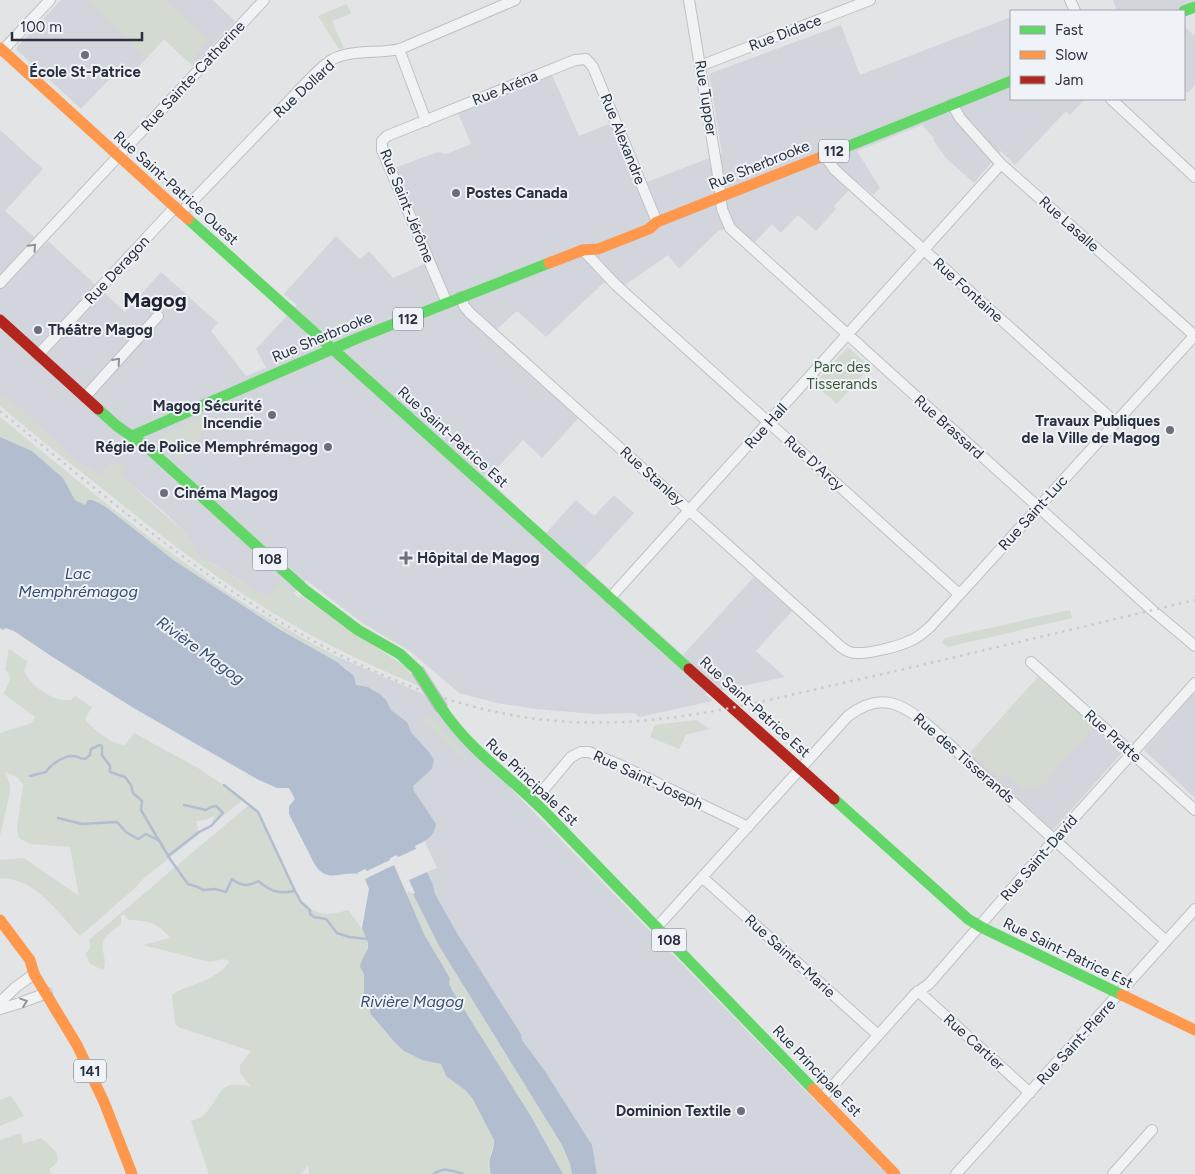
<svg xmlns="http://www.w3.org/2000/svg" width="1195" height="1174" font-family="Figtree,sans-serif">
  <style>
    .built { fill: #d2d5db }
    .green { fill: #d2dad2 }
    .water { fill: #b2bed0 }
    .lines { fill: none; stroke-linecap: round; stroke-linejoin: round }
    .stream { stroke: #b2bed0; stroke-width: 2.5 }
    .street-casing { stroke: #bfc0c3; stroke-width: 12 }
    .street { stroke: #f1f2f3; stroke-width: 10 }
    .fast { stroke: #63d668; stroke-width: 11 }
    .slow { stroke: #ff974d; stroke-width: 11 }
    .jam { stroke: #b3261e; stroke-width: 11 }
    .rail { stroke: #cacbce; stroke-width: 2.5; stroke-dasharray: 2.5 5; stroke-linecap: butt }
    .fast-bridge-casing { stroke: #bec0c4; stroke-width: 14; stroke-linecap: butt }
    .fast-bridge { stroke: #63d668; stroke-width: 11 }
    .oneway { stroke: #8d9199 }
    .poi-dot { fill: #6a6f79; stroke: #eff2f6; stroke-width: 2 }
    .labels { text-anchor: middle; stroke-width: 4; stroke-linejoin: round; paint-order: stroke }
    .shield { fill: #eff2f6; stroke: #646a76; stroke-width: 1 }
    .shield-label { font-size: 14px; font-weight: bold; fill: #29303f }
    .street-label { font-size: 15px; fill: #29303f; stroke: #eff2f6 }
    .poi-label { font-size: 15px; font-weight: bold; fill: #29303f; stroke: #eff2f6; text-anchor: start }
    .park-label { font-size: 15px; fill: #3b5938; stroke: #eff2f6 }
    .water-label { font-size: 16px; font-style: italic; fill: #364c70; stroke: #eff2f6 }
    .district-label { font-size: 20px; font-weight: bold; fill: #1c212f; stroke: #eff2f6 }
  </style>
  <rect width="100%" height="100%" fill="#e2e4e6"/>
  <path class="built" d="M61 0H213L235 21 193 66 164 39 132 74 122 66 81 109 17 50V47Z
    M1113 0H1195L1180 11H1117Z
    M1011 17V99H1085L1070 115 1066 111 1015 165 1001 151 974 183 947 159 933 140 934 138 922 125 857 151 880 188 873 195 857 181 834 206 836 209 816 231 798 215 781 233 772 224 753 244 734 225 718 231 679 269 668 255 625 285 613 274 546 337 517 311 497 329 586 410 542 458 523 440 487 479 546 533 576 500 594 516 614 495 634 513 585 567 683 655 754 577 792 611 756 651 785 677 705 694 713 701 639 717 635 713 595 714 536 709 497 703 459 693 410 651 364 624 306 580 294 593 281 582 267 597 210 562 208 564 197 555 194 544 186 537 188 535 164 512 120 475 112 462 101 476 82 465 4 395 2 397 0 395V130L43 169 5 211 44 246 48 241 125 312 161 272 218 323 211 331 246 376 266 368 256 349 297 305 284 294 336 236 360 259 369 251 393 278 424 264 386 171 438 152 446 154 471 144 458 113 552 75 579 136 611 123 637 186 722 153 709 74 841 25 860 75Z
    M1184 22 1186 28 1195 36V85L1188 93 1184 90Z
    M338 657 423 694 520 798 887 1174H597L592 1145 545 1071 522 1040 521 1034 457 933 435 894 433 884 427 872 437 868 425 842 433 833 413 789V786L429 752 411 732 407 722 391 710 386 700 380 694 373 689 356 685 354 679 347 669 336 662Z
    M1038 677 1122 753 1053 830 969 754Z
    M1195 692V798L1144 750Z"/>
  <path class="green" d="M85 0H165L209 41 194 58 193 66 164 39 147 58Z
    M346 4 351 12 350 14 332 21 344 48 339 49 318 16Z
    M847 348H849L870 367 837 404 814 384Z
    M4 394 82 465 101 476 112 462 119 464 125 469 120 475 188 535 186 537 194 544 198 553 197 555 207 563 209 562 267 597 281 581 299 598 301 596 406 667 419 686C361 662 304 634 251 599 196 564 145 523 94 482 62 457 31 432 0 406V395L2 397Z
    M200 416C211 433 189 448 178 460L161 444 162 435Z
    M0 417C64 469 127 523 195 570 240 603 289 631 338 657L336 662 272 624 175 561 106 507 93 500 85 505 75 500 63 478 32 451 0 437Z
    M1070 610 1072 618 948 647 942 643 945 638Z
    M9 649 28 662 24 671C31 686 54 703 71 700L75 696 92 707 85 719C91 728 114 746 125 745L134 733 198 768 244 799 211 826 214 816 206 820 196 821 199 832 198 835 143 879 135 888 80 936C57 912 36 878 0 878V860L24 858 79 896 70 847 30 844 19 838 17 829 23 785 18 778 5 772 10 784V792L0 836V733L32 723 35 717 4 694 10 679 8 672 5 670Z
    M1038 677 1094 727 1040 789 1035 784 1031 789 1028 786 1025 790 1006 773 1000 779 970 753Z
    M431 715 459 747 469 762 465 760 423 723 424 718 425 716Z
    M696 720 710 729 686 735 679 749 650 737 655 725Z
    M250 804 258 812 301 902C317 916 329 916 348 910 355 919 371 938 367 949 365 955 362 961 360 967L364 974V995L369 1002V1011L389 1037 398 1046 410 1054 422 1060 441 1064 445 1074 465 1090 472 1099 494 1140 488 1165 491 1174H309L308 1165 301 1174H209L191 1121C196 1119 202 1118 205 1114 223 1095 217 1078 251 1087L240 1073V1065L251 1051 178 1027 175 1023 172 995 176 992C196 983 216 980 230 961L224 959 210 962 143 945 170 938C159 923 147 920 129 920L124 914 121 916V924C116 929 105 935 103 942 101 952 108 961 103 970L90 964 86 954 91 946 89 940Z
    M408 891 413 894 439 946 562 1145 570 1164 572 1174H563L532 1118 452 990 449 983 450 977 429 945 407 895Z
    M11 1096 24 1116 0 1126V1100Z
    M21 1133 23 1144 41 1138C51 1147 68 1158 49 1169L51 1174H0V1140Z"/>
  <path class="water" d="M0 437 32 451 63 478 75 500 85 505 88 500H93L106 507 175 561 279 629 337 662 354 676 356 685 368 687 380 694 386 700 391 710 407 722 411 732 429 752 434 760 432 769 413 786 414 791 436 824C434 837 426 841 415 846L416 849 398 857 397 855 390 858V860L367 871 365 869 357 873 358 874C341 871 328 884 315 865L289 814V806L295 799 289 788H277L257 779 132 707 51 656 14 631 5 628 3 630 0 628Z
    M394 865 425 936 450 978 449 983 452 990 532 1118 563 1174H491C486 1156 494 1156 494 1140L472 1098 465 1090 446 1076 441 1064 422 1060 404 1051 394 1042 370 1013 369 1002 364 995V974L360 967 361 962 368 948V943L362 928 369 889 365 879Z
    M427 872 433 884 435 894 457 933 521 1034 522 1040 545 1071 592 1145 597 1174H572L570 1164 562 1145 439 946 413 894 415 893 409 880Z"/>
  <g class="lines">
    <path class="stream" d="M30 776 46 772C49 766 64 755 73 756 77 756 80 759 85 759L90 755 91 749 100 745 102 746V755L110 766V772L125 777 131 785 133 793 142 801 141 810 170 859 188 884 198 887 203 890 215 889 226 892 232 879C241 886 248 887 258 881 272 892 278 894 295 891
      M224 785 258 812 295 891 301 902 310 910V914L314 917 326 919 337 933 349 937 367 939
      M58 818 82 824 117 822 126 832 138 839 146 834 158 840
      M168 856 199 832 211 826 223 813 216 806 211 807 206 810 184 805
      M434 1174C444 1166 452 1171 463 1174"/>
    <defs>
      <path id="street" d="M689 0 717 169 722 209 730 228 1152 610 1195 646
        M1070 0 1075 11
        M399 49 426 121
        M3 50 50 0
        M700 66 870 0
        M1111 99 1195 177
        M952 104 960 118 1001 164 1194 335
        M824 155 835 170 1115 422
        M181 213 309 80C316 73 324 64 333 59 353 49 379 54 400 49L515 0
        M583 250 616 285 959 594
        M0 283 264 0
        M461 297 464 306 470 313 841 647C845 650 849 653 855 653 870 654 901 646 914 639 920 636 925 631 930 627L1195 335
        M447 303 382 150V141L387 136 575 60 586 59 593 67 657 222
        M38 355 175 207
        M85 397 158 316
        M610 598 1001 164
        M1031 662 1195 810
        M534 801 571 757 581 752H589L620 765 748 827
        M702 877 878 1035
        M657 927 848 716C880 691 902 703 929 726L1166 941
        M918 991 1030 1093
        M0 1002 16 987 34 974
        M0 1009 20 1003 47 993
        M822 1098 915 994 929 984 1055 839 1195 683
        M956 1174 1195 909
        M1113 1174 1152 1130"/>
    </defs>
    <use href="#street" class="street-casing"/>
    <use href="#street" class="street"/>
    <path class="fast" d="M1184 11 1195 7
      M821 157 1011 81
      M188 219 689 669
      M98 409 117 426 147 447 306 591 358 630 400 654 417 670
      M132 436 358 338 549 263
      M442 709C471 752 511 777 546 813 635 905 724 997 813 1089
      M834 799 968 919 983 928 1122 995"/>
    <path class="slow" d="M0 48 188 219
      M549 263 583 250 598 249 649 229 657 222 821 157
      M0 920 30 960 34 974 77 1045 104 1102 132 1174
      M1122 995 1195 1030
      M813 1089 895 1174"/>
    <path class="jam" d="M0 320 98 409
      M689 669 834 799"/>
    <path class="rail" d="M0 411C144 528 294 661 479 708 617 743 731 708 865 678 975 653 1085 626 1195 600"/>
    <defs>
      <path id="fast-bridge" d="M417 670 442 709"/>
    </defs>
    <use href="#fast-bridge" class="fast-bridge-casing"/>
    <use href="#fast-bridge" class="fast-bridge"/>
  </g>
  <defs><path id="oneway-chevron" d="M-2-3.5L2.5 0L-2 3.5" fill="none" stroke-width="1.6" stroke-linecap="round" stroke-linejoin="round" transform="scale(1.25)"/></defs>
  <g class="oneway">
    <use href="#oneway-chevron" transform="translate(33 247) rotate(-47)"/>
    <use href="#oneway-chevron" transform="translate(117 361) rotate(-48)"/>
    <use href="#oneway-chevron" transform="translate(24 1002) rotate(-19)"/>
  </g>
  <g class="poi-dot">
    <circle cx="85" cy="55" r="5"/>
    <circle cx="456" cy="193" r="5"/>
    <circle cx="38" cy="330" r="5"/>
    <circle cx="272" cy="415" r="5"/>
    <circle cx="1170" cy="430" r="5"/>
    <circle cx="328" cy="447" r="5"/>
    <circle cx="164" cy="493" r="5"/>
    <path d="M403.5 550.5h5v5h5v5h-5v5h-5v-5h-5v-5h5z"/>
    <circle cx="741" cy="1111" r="5"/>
  </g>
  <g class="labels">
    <g class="shield">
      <rect x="819" y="139.5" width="30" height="23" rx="4"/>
      <rect x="393" y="307.5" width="30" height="23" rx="4"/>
      <rect x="252.5" y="547.5" width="35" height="23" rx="4"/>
      <rect x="651.5" y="928.5" width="35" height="23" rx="4"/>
      <rect x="74" y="1059.5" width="32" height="23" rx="4"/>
    </g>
    <g class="shield-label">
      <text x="834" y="156">112</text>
      <text x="408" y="324">112</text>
      <text x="270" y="564">108</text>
      <text x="669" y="945">108</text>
      <text x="90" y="1076">141</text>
    </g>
    <g class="street-label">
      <text transform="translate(785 33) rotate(-21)" y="5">Rue Didace</text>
      <text transform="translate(193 76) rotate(-47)" y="5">Rue Sainte-Catherine</text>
      <text transform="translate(505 88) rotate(-22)" y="5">Rue Aréna</text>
      <text transform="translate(304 89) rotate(-43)" y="5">Rue Dollard</text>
      <text transform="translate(706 98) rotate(81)" y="5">Rue Tupper</text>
      <text transform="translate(623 139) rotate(68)" y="5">Rue Alexandre</text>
      <text transform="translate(759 165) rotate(-22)" y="5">Rue Sherbrooke</text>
      <text transform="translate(176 188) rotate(42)" y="5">Rue Saint-Patrice Ouest</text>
      <text transform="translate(407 206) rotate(68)" y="5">Rue Saint-Jérôme</text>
      <text transform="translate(1069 224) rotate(42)" y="5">Rue Lasalle</text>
      <text transform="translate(117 270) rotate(-47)" y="5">Rue Deragon</text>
      <text transform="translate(968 290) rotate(42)" y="5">Rue Fontaine</text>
      <text transform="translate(322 337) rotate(-23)" y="5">Rue Sherbrooke</text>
      <text transform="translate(766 426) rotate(-48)" y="5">Rue Hall</text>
      <text transform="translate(949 427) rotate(42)" y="5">Rue Brassard</text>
      <text transform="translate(453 437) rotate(42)" y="5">Rue Saint-Patrice Est</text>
      <text transform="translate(814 463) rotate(42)" y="5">Rue D'Arcy</text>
      <text transform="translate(652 476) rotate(42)" y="5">Rue Stanley</text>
      <text transform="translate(1033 513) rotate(-48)" y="5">Rue Saint-Luc</text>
      <text transform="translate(755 707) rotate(42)" y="5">Rue Saint-Patrice Est</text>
      <text transform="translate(1113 736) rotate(42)" y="5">Rue Pratte</text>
      <text transform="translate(964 758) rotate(41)" y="5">Rue des Tisserands</text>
      <text transform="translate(648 780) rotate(25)" y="5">Rue Saint-Joseph</text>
      <text transform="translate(532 782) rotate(43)" y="5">Rue Principale Est</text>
      <text transform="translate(1039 858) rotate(-49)" y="5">Rue Saint-David</text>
      <text transform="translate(1068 953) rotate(26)" y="5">Rue Saint-Patrice Est</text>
      <text transform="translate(790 956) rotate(42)" y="5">Rue Sainte-Marie</text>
      <text transform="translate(974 1042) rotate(42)" y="5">Rue Cartier</text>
      <text transform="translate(1076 1042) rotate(-48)" y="5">Rue Saint-Pierre</text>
      <text transform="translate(817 1071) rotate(46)" y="5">Rue Principale Est</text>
    </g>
    <g class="poi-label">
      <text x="85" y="77" text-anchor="middle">École St-Patrice</text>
      <text x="466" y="198">Postes Canada</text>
      <text x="48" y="335">Théâtre Magog</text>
      <text x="262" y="411" text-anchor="end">Magog Sécurité<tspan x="262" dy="17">Incendie</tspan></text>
      <text x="1160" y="426" text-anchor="end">Travaux Publiques<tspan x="1160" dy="17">de la Ville de Magog</tspan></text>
      <text x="318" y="452" text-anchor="end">Régie de Police Memphrémagog</text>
      <text x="174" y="498">Cinéma Magog</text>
      <text x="417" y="563">Hôpital de Magog</text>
      <text x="731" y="1116" text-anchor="end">Dominion Textile</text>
    </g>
    <g class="park-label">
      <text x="842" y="372">Parc des<tspan x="842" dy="17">Tisserands</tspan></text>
    </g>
    <g class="water-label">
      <text x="78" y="579">Lac<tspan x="78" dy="18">Memphrémagog</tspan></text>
      <text transform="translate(201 650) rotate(36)" y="6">Rivière Magog</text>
      <text x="412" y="1007">Rivière Magog</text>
    </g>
    <g class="district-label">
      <text x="155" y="307">Magog</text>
    </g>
  </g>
  <rect x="1010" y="10" width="175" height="90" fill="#eff2f6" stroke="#a0a4ad"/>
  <rect x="1020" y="26" width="25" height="8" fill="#63d668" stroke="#a0a4ad"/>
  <text x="1055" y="35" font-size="15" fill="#29303f">Fast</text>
  <rect x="1020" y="51" width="25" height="8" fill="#ff974d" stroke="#a0a4ad"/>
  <text x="1055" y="60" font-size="15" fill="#29303f">Slow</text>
  <rect x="1020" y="76" width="25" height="8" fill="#b3261e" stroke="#a0a4ad"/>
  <text x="1055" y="85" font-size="15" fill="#29303f">Jam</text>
  <path d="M12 32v8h130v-8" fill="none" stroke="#29303f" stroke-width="2.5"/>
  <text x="20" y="32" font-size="15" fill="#29303f" stroke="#eff2f6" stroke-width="4" paint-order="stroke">100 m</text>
</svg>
